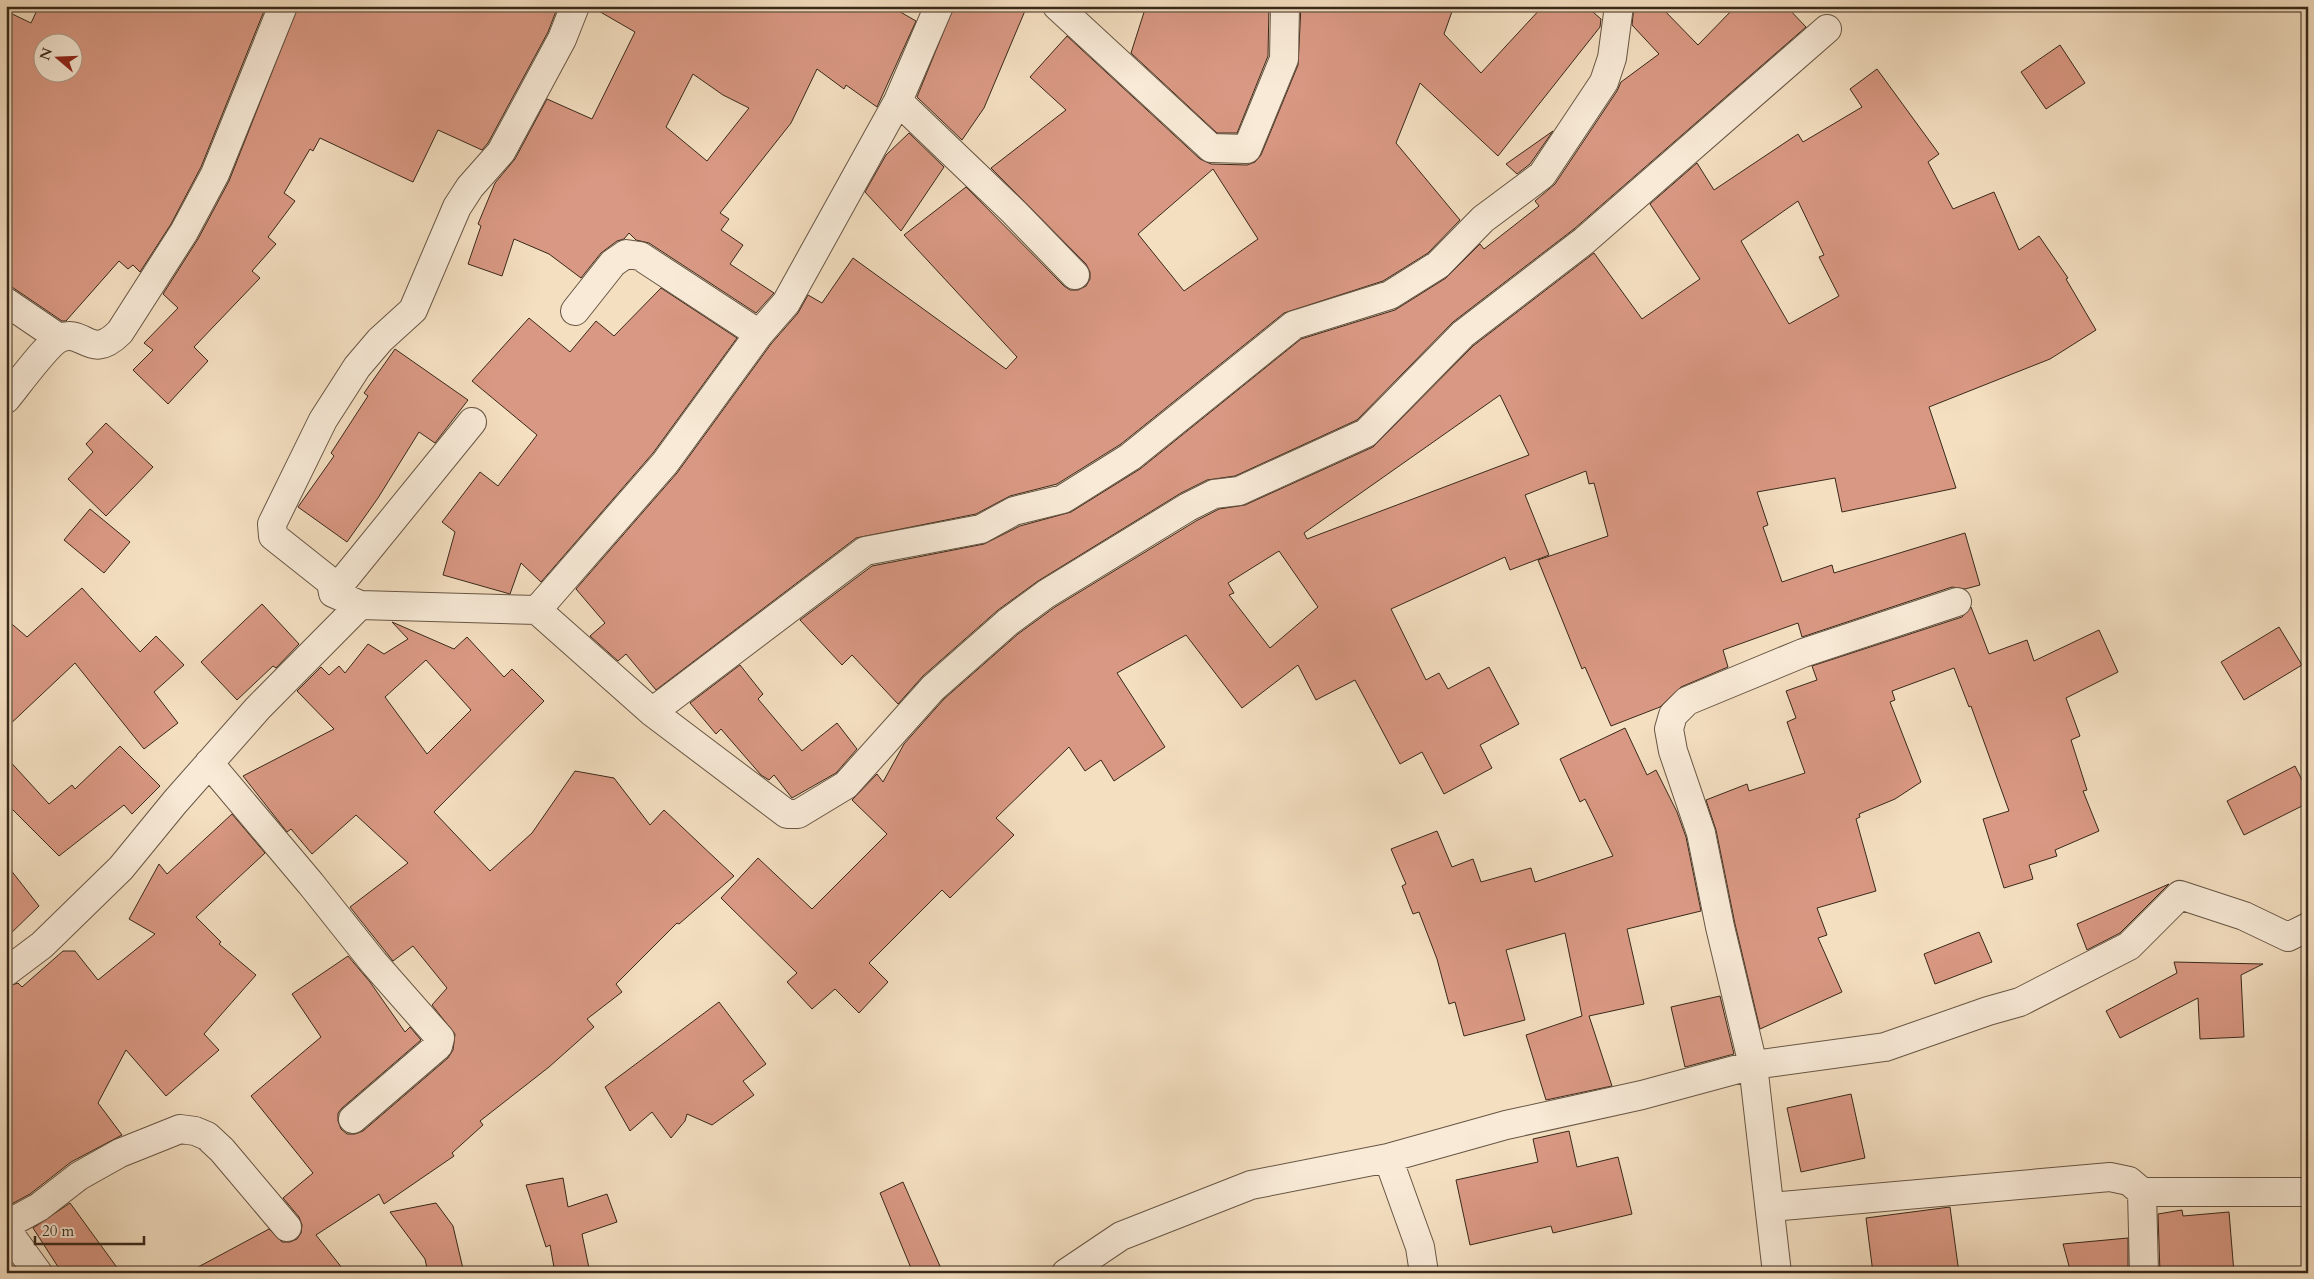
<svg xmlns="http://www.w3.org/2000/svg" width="2314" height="1279" font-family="Cardo,serif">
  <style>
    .building { fill: #d99883; stroke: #39291a; fill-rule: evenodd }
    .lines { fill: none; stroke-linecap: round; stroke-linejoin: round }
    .street-casing { stroke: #685644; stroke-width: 30 }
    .street { stroke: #f8ead7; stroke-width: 28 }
  </style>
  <rect width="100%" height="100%" fill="#f4dfc1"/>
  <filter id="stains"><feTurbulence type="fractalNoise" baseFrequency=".004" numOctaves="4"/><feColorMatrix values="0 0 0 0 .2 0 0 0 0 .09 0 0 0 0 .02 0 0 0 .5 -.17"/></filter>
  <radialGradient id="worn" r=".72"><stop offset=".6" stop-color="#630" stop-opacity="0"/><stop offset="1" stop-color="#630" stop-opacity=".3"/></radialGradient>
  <path class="building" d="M39 6H266L201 167 171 224 140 272 133 265 128 269 119 261 66 321H62L6 283V11L31 23ZM42 42H72V72H42Z
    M298 6H558L548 32 488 143 482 150 438 130 413 182 320 138 313 151 310 149 284 193 295 201 268 237 276 244 252 271 260 278 194 347 208 361 168 404 133 370 153 350 144 343 178 308 163 294 198 239 229 181Z
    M590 6H890L916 21 877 107 846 85 844 89 817 69 791 123 720 213 729 219 721 230 743 245 730 264 774 293 756 313 649 243 636 240 629 233 624 239 617 241 601 253 581 278 549 254 514 239 502 276 468 264 481 226 478 224 495 183 515 159 547 99 592 119 635 32ZM693 74 723 95 749 108 707 161 666 127Z
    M954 6H1027L984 108 962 140 917 97Z
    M1146 6H1269L1268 56 1237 133H1217L1131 53Z
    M1301 6H1454L1444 34 1481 73 1543 6H1586L1601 19 1600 27 1498 156 1420 83 1396 143 1460 220 1428 253 1383 281 1284 313 1121 444 1057 484 1010 496 976 514 856 538 656 690 626 654 618 661 590 636 605 623 576 589 677 473 771 344 798 313 808 295 822 303 853 258 1006 369 1017 357 904 235 966 187 1064 286 1070 290H1078L1086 286 1090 279V272L1086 264 991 168 1066 110 1030 77 1067 36 1200 159 1211 164 1247 165 1255 162 1261 155 1298 65ZM1213 169 1258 239 1184 291 1138 234Z
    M1634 6H1660L1698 45 1736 6H1786L1806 27 1574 229 1453 322 1357 420 1235 476 1207 480 1181 493 1038 581 998 610 923 676 898 704 852 655 842 665 800 620 872 566 984 544 1020 526 1071 512 1140 469 1301 339 1395 310 1446 278 1480 244 1484 249 1539 206 1535 201 1555 184 1617 91 1621 82 1659 54 1632 25Z
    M2060 45 2085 83 2046 109 2021 72Z
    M1877 69 1939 154 1928 162 1953 209 1994 192 2019 250 2039 236 2068 278 2066 279 2096 330 2050 359 1929 407 1956 488 1842 512 1835 478 1757 492 1768 525 1763 527 1782 582 1832 565 1834 573 1965 533 1980 585 1965 589 1952 587 1802 637 1798 623 1723 650 1728 667 1681 687 1660 707 1611 726 1585 667 1582 669 1538 560 1608 536 1594 483 1589 484 1586 471 1525 495 1549 555 1510 570 1505 557 1391 609 1426 680 1439 673 1448 689 1489 667 1519 724 1480 745 1492 768 1444 794 1422 752 1400 764 1355 680 1316 700 1298 665 1242 708 1186 635 1117 673 1165 747 1114 781 1101 760 1085 771 1069 747 996 818 1014 835 950 898 942 890 869 963 888 982 859 1013 835 989 812 1009 787 982 797 973 721 898 758 858 812 909 887 834 852 800 877 774 883 782 904 744 944 699 1018 634 1055 607 1196 521 1219 509 1245 505 1373 447 1473 346 1594 253 1642 319 1700 279 1650 204 1697 163 1714 190 1798 134 1803 142 1862 107 1850 89ZM1798 201 1824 255 1819 257 1839 296 1789 324 1741 241ZM1500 395 1529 455 1307 539 1304 533ZM1279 551 1318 607 1270 648 1229 595 1234 593 1228 583Z
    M1553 131 1530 164 1517 174 1506 164Z
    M909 133 944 167 901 231 865 192 886 155Z
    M661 288 737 338 653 453 541 582 521 563 510 594 443 575 455 532 442 522 480 472 498 486 537 435 472 381 529 318 570 352 596 321 614 336Z
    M395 349 468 400 435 443 419 432 378 498 347 542 298 507 334 456 331 453 368 396 364 393Z
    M106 423 153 467 106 516 68 479 93 452 86 444Z
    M90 509 130 542 104 573 64 540Z
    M82 588 140 652 156 636 184 665 154 692 178 723 144 749 75 663 6 728V619L27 637Z
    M262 604 299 644 276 668 273 666 237 700 201 662Z
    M1971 607 1989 654 2027 640 2034 661 2099 630 2118 672 2066 698 2080 736 2071 740 2087 790 2083 791 2099 831 2055 850 2057 856 2029 865 2033 879 2004 888 1983 819 2009 811 1971 706 1969 707 1954 668 1892 691 1895 700 1890 702 1921 782 1895 799 1859 814 1860 817 1856 819 1876 891 1817 908 1827 935 1818 938 1842 992 1760 1029 1735 924 1716 830 1706 800 1747 784 1749 791 1805 773 1787 722 1796 718 1786 691 1817 680 1812 666 1962 617Z
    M392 622 454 649 467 637 504 677 512 669 544 701 434 812 490 871 532 833 575 771 614 778 650 825 664 810 734 876 679 924 677 923 616 984 622 992 587 1019 594 1027 549 1067 480 1121 483 1125 452 1153 454 1156 384 1204 379 1194 316 1235 346 1273H187L269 1229 282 1242H290L297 1239 301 1233 302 1225 299 1217 283 1198 313 1173 251 1096 321 1037 292 994 348 956 370 982 405 1032 410 1027 421 1040 342 1108 338 1113V1121L341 1129 347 1134H355L363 1131 448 1058 453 1050 455 1034 432 1005 447 988 413 946 393 961 350 907 408 863 356 815 312 854 291 829 287 832 243 776 334 729 297 691 321 667 329 675 339 666 345 673 368 644 384 654 408 639ZM426 660 471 710 427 754 385 697Z
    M2279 627 2302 665 2244 700 2221 662Z
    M740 665 763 694 758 699 802 751 837 723 857 749 836 773 792 798 774 775 769 780 761 775 721 729 716 734 690 703Z
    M1625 728 1647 775 1656 770 1677 812 1686 837 1701 911 1627 929 1644 1004 1589 1016 1612 1086 1546 1100 1526 1035 1582 1016 1565 933 1506 950 1525 1020 1464 1036 1455 1002 1449 1004 1437 959 1419 912 1413 914 1402 886 1406 884 1391 849 1437 831 1452 867 1473 859 1481 882 1531 868 1535 882 1613 856 1585 799 1580 802 1560 759Z
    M120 746 160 786 132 814 124 805 59 856 6 803V757L49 804 72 785 75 789Z
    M2295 766 2308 792V803L2244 835 2227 801Z
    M232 814 265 853 196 917 221 942 219 944 256 975 204 1034 219 1050 166 1096 126 1050 98 1103 122 1135 71 1162 30 1194 6 1207V987L18 983 22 987 63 951H75L98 980 155 934 129 919 159 864 167 874Z
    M6 864 39 906 6 938Z
    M2169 884 2120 933 2087 950 2077 924Z
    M1979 932 1992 962 1935 984 1924 954Z
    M2174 962 2263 964 2241 975 2244 1037 2200 1039 2198 998 2120 1038 2106 1011 2177 973Z
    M1720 996 1734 1054 1685 1067 1671 1007Z
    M719 1002 766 1064 743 1081 754 1095 712 1125 687 1114 685 1121 671 1138 652 1112 630 1131 605 1087Z
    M1851 1094 1865 1158 1801 1172 1787 1108Z
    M1569 1131 1577 1167 1618 1157 1632 1214 1553 1233 1551 1226 1470 1245 1456 1180 1538 1162 1533 1139Z
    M563 1178 568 1207 607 1194 617 1222 582 1234 590 1273H555L550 1245 546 1247 526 1185Z
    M903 1182 943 1273H913L880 1193Z
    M70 1203 121 1273H62L33 1228Z
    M436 1203 453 1226 464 1273H428L425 1259 390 1212Z
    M1950 1207 1959 1273H1873L1866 1218Z
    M2182 1210 2183 1216 2229 1212 2234 1273H2160L2158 1214Z
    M2128 1238V1273H2071L2063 1244Z"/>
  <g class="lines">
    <defs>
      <path id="street" d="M575 6 562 39 501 152 470 187 457 207 413 310 380 340 357 367 323 420 272 524 273 536 331 582 333 593 360 605 537 610 665 463 759 334 786 303 898 101 939 6
        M1057 6 1211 148 1247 149 1284 59 1285 6
        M898 101 1014 212 1075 275
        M6 302 59 338
        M575 311 613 263 626 254 640 256 759 334
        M6 399C16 387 48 343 60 338 85 328 90 362 120 332L184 232 215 174 283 6
        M333 593 472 422
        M537 610 652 712 787 814H798L846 785 933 688 1008 622 1046 594 1188 507 1214 494 1239 491 1366 433 1463 334 1584 241 1827 29
        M652 712 865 551 981 529 1014 511 1063 499 1130 457 1294 325 1390 295 1438 265 1483 219 1542 175 1604 82 1612 58 1619 6
        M209 763 311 884 374 963 440 1038 438 1046 353 1119
        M6 972 42 945 121 868 175 802 258 708 360 605
        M1388 1158 1420 1247 1424 1273
        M2142 1192H2308
        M1771 1207 2110 1177 2129 1181 2142 1192 2144 1273
        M6 1225 39 1207 79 1176 120 1153 180 1129 195 1131 207 1136 222 1150 287 1227
        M6 1229 38 1273
        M1066 1273 1121 1236 1251 1185 1388 1158 1506 1125 1642 1095 1753 1065 1885 1047 1988 1011 2020 1002 2129 946 2180 895 2244 916 2288 937 2308 927
        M1777 1273 1753 1065 1720 927 1701 833 1673 751 1669 729 1673 715 1687 701 1803 653 1957 602"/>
    </defs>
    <use href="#street" class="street-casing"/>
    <use href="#street" class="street"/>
  </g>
  <rect width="2314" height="1279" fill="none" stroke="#f4dfc1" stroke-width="25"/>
  <rect x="8" y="8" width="2299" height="1264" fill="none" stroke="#39291a" stroke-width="2.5"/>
  <rect x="12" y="12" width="2289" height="1254" fill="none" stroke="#39291a"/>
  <g transform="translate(58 58) rotate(289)"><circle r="24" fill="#f8ead7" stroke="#ac9d8b"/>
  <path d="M0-4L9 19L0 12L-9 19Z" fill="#8f2418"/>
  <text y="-8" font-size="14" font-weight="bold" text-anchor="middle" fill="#39291a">N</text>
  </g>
  <path d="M35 1236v8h109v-8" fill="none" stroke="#39291a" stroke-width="2.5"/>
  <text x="42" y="1236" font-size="15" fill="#39291a" stroke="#f8ead7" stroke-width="4" paint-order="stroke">20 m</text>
  <rect width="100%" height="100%" filter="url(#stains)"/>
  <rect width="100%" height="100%" fill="url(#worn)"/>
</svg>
